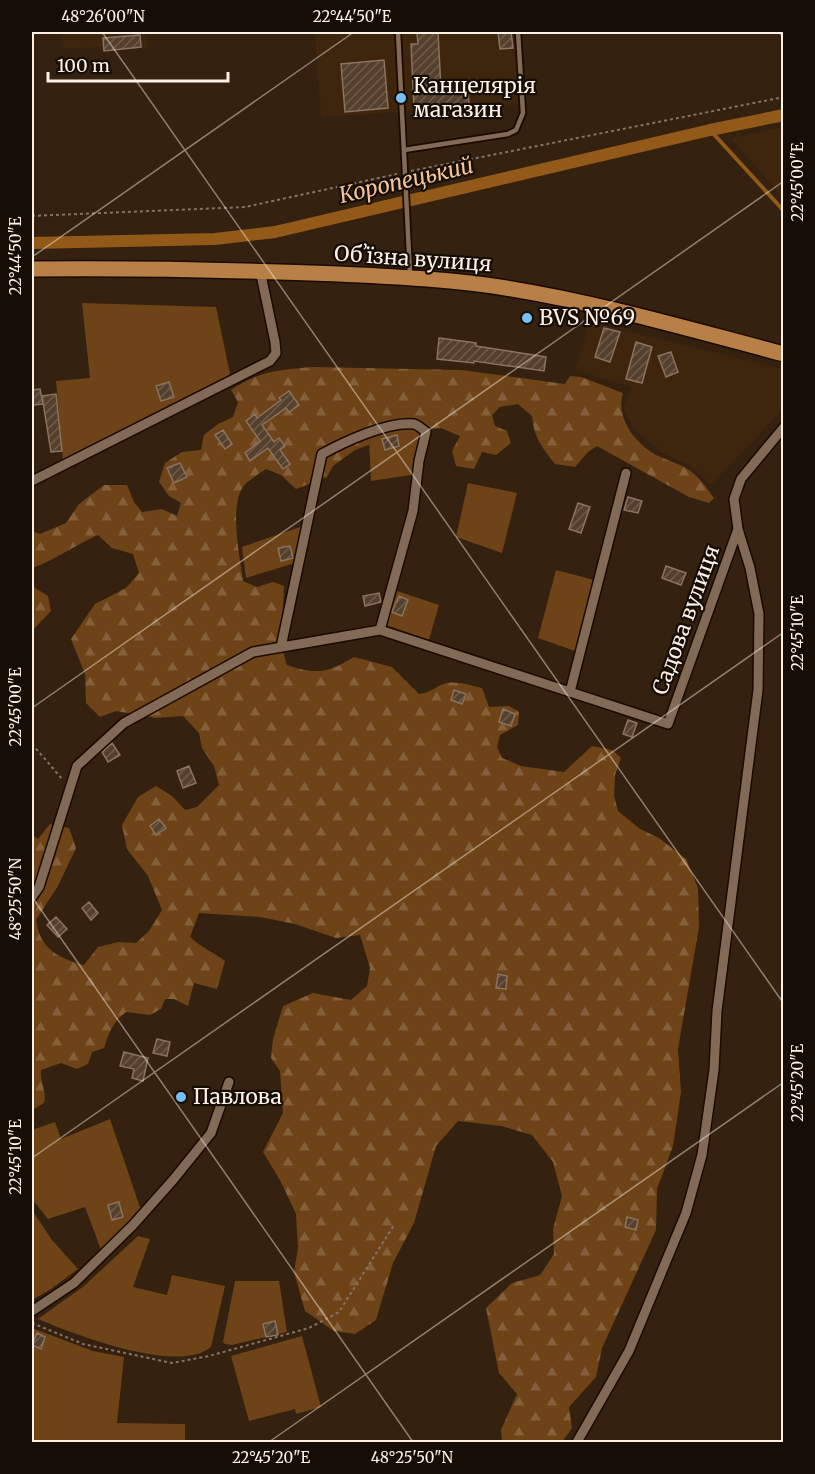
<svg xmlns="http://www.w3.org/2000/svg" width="815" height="1474" font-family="Merriweather,serif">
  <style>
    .built { fill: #3e260e }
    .forest { fill: url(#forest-firs) }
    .garden { fill: #6e4317 }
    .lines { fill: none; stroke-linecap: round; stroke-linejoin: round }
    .stream { stroke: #935918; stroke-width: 4 }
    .canal { stroke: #935918; stroke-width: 12 }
    .building { fill: url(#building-hatch); stroke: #8a735f; stroke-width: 1.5 }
    .lane-casing { stroke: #1b0a00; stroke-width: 8 }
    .street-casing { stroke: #1b0a00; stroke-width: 12 }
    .primary-casing { stroke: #1b0a00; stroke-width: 18 }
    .path { stroke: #857465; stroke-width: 2; stroke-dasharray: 3 3; stroke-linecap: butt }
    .lane { stroke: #816a56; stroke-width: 4.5 }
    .street { stroke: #816a56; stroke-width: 9 }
    .primary { stroke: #b88046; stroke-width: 15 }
    .ticks { fill: none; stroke: #fff1e6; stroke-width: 1.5; stroke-opacity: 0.45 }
    .poi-dot { fill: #77bff7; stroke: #150d06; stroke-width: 2 }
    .labels { text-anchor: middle; stroke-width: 4.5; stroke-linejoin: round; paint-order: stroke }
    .poi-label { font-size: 21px; fill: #fff1e6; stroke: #150d06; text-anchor: start }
    .street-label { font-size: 21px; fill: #fff1e6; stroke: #150d06 }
    .water-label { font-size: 22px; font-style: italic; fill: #f5c396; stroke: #150d06 }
    .neatline { fill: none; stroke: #fff1e6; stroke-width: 2 }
    .ticks-label { font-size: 15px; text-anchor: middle; fill: #fff1e6 }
  </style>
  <defs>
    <pattern id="forest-firs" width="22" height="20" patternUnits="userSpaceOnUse" patternTransform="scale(1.5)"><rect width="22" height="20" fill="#6e4317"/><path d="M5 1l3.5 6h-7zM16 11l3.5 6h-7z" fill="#845f39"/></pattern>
    <pattern id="building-hatch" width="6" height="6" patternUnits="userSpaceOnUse" patternTransform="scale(1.5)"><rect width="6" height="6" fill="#55402d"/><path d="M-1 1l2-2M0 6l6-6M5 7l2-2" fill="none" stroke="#6e5c4b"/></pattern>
  </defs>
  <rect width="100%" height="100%" fill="#34210f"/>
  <path class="built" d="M61 32H146L147 47 104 51 103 47 63 49Z
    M311 32H518L523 104 321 117 315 35Z
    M783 127H784L783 197 731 138Z
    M590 322 783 369V409L711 485 690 466 661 452 634 429 623 408 631 387 575 370Z"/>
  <path class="forest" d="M312 367 461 370 565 384 570 376 581 377 623 393C616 416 632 439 651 452 663 460 678 462 689 470 699 477 707 488 714 498L709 503 689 497 597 446 588 452 575 467 555 464C542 447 534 438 532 416L518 404 500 407 492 415 495 426 507 431 511 443 496 455 482 452 474 469 456 466 452 451 460 436 441 428 408 430 355 450 333 466 327 477 296 489 281 475 266 469C259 474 248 480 243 487 229 508 240 556 243 581L257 587 273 582 284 586 283 611 278 636 287 665C316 675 328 673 354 657L392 667 419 694C434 692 437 685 447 683 458 681 472 686 482 688L489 707 509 706 519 712 518 725 500 735 497 747 502 758 521 766 564 772 592 746 612 750 621 758 615 775 614 796 618 811 640 829 659 838 686 859 698 888 699 927 678 1049 681 1092 673 1146 657 1189 656 1230 602 1348 596 1377 569 1407 572 1428 562 1442H502L501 1430 517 1394 499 1373 486 1308 512 1283 540 1275 554 1254 553 1229 562 1196 553 1162 532 1135 501 1126 458 1121 436 1146 414 1223 393 1263 376 1320 355 1334 334 1331 305 1311 294 1272 298 1248 296 1214 281 1182 263 1152 283 1113 280 1071 271 1058 273 1039 283 1006 313 993 351 1000 367 986 370 968 360 935 336 938 295 924 260 917 199 913 190 937C202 948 213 952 225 961L217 989 194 983 188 1006 174 999H165L161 1009 150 1015 126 1012C113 1022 109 1032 104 1048L92 1052 88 1064 77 1069 61 1063 41 1070C40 1082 47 1092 44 1103L32 1110V835L38 839 50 824 69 828 76 848 59 884 36 920C40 949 58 958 84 965L98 947 119 942 136 943 149 931 162 910 148 876 127 849 122 825 138 797 156 786 172 796 185 810 197 807 219 785 214 766 202 748 199 733 183 716 156 718 116 711 100 717 86 703 85 674 71 639 95 604 126 588 139 573 133 554 112 548 98 535C75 545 55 560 32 568V531L40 534 66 523 79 504 104 485H127L134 502 142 512 162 509 177 516 181 503 169 496 159 482 165 463 182 452 201 450 204 435 218 424 233 417 238 402 231 390C259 371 279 370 312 367Z
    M32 586 48 596 51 611 32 631Z"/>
  <path class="garden" d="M82 303 216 307 230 374 225 379 88 447 63 461 56 381 90 378Z
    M413 427 422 435 411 475 371 481 369 438 392 430Z
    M468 483 517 493 502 553 456 537Z
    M303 526 295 563 246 578 242 547Z
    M556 570 594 580 575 651 538 638Z
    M397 591 439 605 429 640 386 625Z
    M110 1119 141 1210 101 1250 85 1207 48 1219 32 1199V1130L55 1122 61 1139Z
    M32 1210 52 1240 78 1269 51 1289 32 1300Z
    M138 1236 150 1239 133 1287 167 1295 172 1275 225 1286 211 1347C179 1375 73 1334 38 1319L84 1286Z
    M235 1281H279L287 1332 232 1345 225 1344 223 1342Z
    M32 1328 93 1351 124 1357 117 1423 185 1424V1442H32Z
    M302 1336 321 1407 296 1414 295 1409 249 1421 231 1356Z"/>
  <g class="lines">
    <path class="stream" d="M710 130 784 211"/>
    <path class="canal" d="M32 243 215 239 275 232 710 130 784 115"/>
  </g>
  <path class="building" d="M417 32H438L441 90 468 89 469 105 414 107 411 44H418Z
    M498 32H511L513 48 500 49Z
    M140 35 141 47 104 51 103 38Z
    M384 60 388 108 345 112 341 64Z
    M604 328 620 332 610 362 595 357Z
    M439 338 476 343V346L546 357 544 371 474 361V363L437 359Z
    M636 342 652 347 642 383 626 379Z
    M671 352 678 372 666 377 658 356Z
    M169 382 174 397 161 401 156 386Z
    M40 389 43 404 33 405 32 390Z
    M289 391 299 405 289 412 286 408 262 425 274 442 279 438 285 446 280 450 290 464 283 469 268 448 250 461 245 453 260 441 246 421 255 414 257 418 281 400 279 398Z
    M56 394 62 451 51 452 42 396Z
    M223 430 232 444 225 449 215 435Z
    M397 435 399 446 385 450 382 439Z
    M180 463 187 477 174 483 167 468Z
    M628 497 642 501 638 513 624 510Z
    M578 503 590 507 581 533 569 529Z
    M290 546 293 558 281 561 278 548Z
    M666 566 686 573 681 585 662 578Z
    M379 593 381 602 365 606 363 596Z
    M399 596 408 600 402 616 392 612Z
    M454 690 466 694 462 704 451 700Z
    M503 709 515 714 511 726 499 722Z
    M628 720 637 723 632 737 623 734Z
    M112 743 120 755 108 762 102 752Z
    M189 766 196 783 183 788 177 771Z
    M159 819 166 828 156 835 150 826Z
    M89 902 98 913 91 920 82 908Z
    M56 917 67 929 58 937 47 925Z
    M498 974 507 976 506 989 496 988Z
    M157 1039 170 1042 167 1056 153 1053Z
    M124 1052 148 1058 143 1081 132 1078 134 1069 120 1066Z
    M119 1202 123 1217 112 1220 108 1205Z
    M627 1217 638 1220 636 1230 625 1227Z
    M275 1321 278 1335 266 1337 263 1324Z
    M37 1333 45 1337 41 1349 32 1345Z"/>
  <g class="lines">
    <defs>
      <path id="lane" d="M398 32 410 274
        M404 150 508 134 516 130 523 113 518 32"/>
      <path id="street" d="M32 481 270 361 276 353 275 342 260 270
        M281 647 322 454C344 442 388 421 414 424 418 425 422 429 426 432L419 461 413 511 380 630
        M570 692 626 473
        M32 897 39 887 77 766 124 723 253 652 380 630 668 724 738 529
        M32 1311 74 1283 133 1225 173 1180 211 1133 229 1082
        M577 1442 629 1351 686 1213 702 1155 714 1070 717 1011 758 690 759 614 750 568 738 529 734 499 741 479 784 427"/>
      <path id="primary" d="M32 269C134 268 237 270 339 274 395 277 451 279 506 288 600 303 692 330 784 354"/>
    </defs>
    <use href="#lane" class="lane-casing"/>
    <use href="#street" class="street-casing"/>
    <use href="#primary" class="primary-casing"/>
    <path class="path" d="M411 171 784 97
      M32 216 245 207 397 174
      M32 744 63 780
      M32 1323 83 1344 172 1363 209 1356 309 1328 339 1312 394 1225"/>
    <use href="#lane" class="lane"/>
    <use href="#street" class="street"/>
    <use href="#primary" class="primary"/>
  </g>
  <path class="ticks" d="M102 32 784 1004M779 32 784 38M32 257 354 32M32 708 784 181M32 897 413 1442M32 1158 784 632M269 1442 784 1082"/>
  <g class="poi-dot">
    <circle cx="401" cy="98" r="6"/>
    <circle cx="527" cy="318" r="6"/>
    <circle cx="181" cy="1097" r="6"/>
  </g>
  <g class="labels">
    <g class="poi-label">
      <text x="413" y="93">Канцелярія<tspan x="413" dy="24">магазин</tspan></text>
      <text x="539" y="325">BVS №69</text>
      <text x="193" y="1104">Павлова</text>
    </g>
    <g class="street-label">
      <text transform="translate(413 259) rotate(4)" y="7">Обʼїзна вулиця</text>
      <text transform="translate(686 620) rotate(-70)" y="7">Садова вулиця</text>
    </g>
    <g class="water-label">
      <text transform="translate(406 180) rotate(-13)" y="8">Коропецький</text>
    </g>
  </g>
  <rect width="815" height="1474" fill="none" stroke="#150d06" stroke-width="66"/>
  <path d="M48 72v9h180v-9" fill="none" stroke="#fff1e6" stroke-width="3"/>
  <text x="57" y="72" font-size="18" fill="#fff1e6" stroke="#150d06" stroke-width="4.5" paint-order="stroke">100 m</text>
  <rect x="33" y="33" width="749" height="1408" class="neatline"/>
  <g class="ticks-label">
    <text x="103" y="22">48°26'00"N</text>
    <text x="352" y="22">22°44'50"E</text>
    <text transform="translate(798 182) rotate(-90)" y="5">22°45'00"E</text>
    <text transform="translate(16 256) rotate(-90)" y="5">22°44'50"E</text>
    <text transform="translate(798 633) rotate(-90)" y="5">22°45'10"E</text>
    <text transform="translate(16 707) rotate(-90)" y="5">22°45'00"E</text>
    <text transform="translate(16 899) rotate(-90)" y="5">48°25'50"N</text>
    <text transform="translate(798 1083) rotate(-90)" y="5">22°45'20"E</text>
    <text transform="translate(16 1157) rotate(-90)" y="5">22°45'10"E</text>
    <text x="271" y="1463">22°45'20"E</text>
    <text x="412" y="1463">48°25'50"N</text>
  </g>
</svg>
